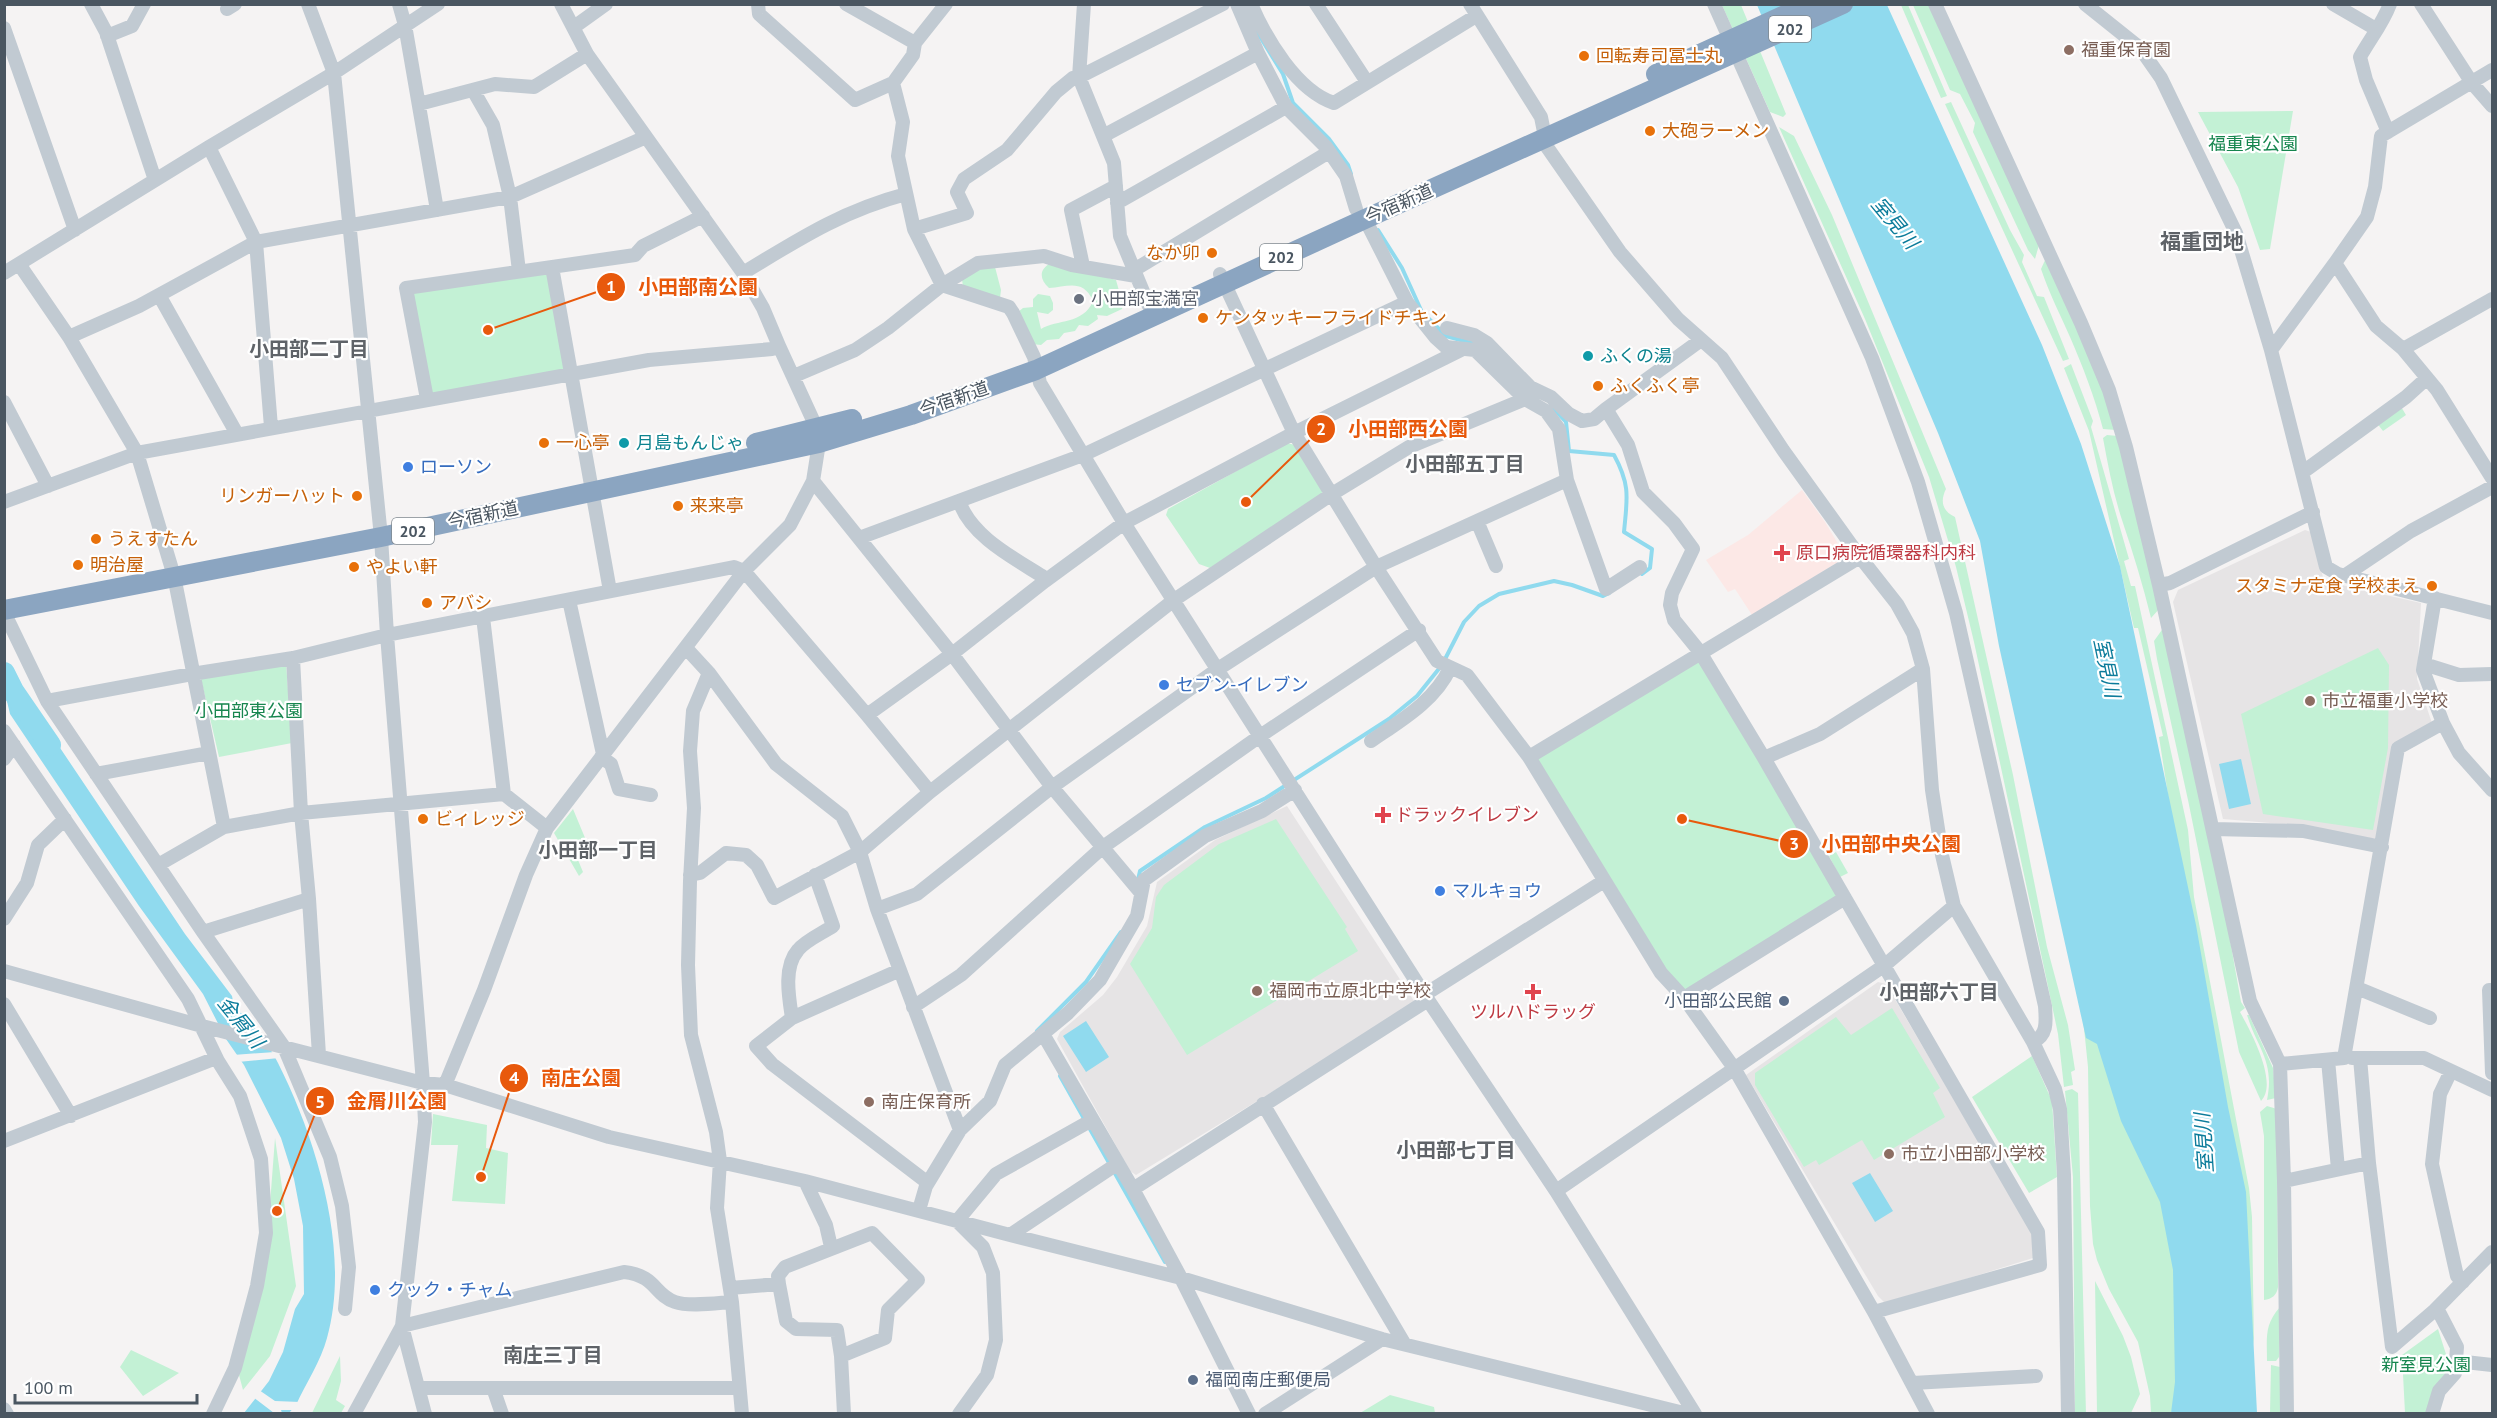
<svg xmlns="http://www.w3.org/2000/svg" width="2497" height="1418" font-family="'PT Sans','Noto Sans JP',sans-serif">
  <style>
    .education { fill: #e6e4e5 }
    .medical { fill: #fce8e6 }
    .green { fill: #c3f1d5 }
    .water { fill: #90daee }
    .pier { fill: #f5f3f3 }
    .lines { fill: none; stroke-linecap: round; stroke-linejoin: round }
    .stream { stroke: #90daee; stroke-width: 4 }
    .river { stroke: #90daee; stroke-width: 22 }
    .minor { stroke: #c1cad2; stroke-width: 14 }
    .highway { stroke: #8ba5c1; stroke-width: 20 }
    .education-dot { fill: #8d6e63; stroke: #fff; stroke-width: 2 }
    .food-dot { fill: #e8710a; stroke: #fff; stroke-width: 2 }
    .worship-dot { fill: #6b7280; stroke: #fff; stroke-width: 2 }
    .culture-dot { fill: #0f9aa8; stroke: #fff; stroke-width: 2 }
    .shop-dot { fill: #3f7fe0; stroke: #fff; stroke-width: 2 }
    .health-dot { fill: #e0444e; stroke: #fff; stroke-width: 2 }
    .service-dot { fill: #5c6f8a; stroke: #fff; stroke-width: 2 }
    .labels { text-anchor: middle; stroke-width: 4.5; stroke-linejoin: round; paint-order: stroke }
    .shield { fill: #fff; stroke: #808990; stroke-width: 1.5 }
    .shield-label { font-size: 16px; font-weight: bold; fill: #4a5661 }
    .education-label { font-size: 18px; fill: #785e54; stroke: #fff; text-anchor: start }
    .food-label { font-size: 18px; fill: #c56008; stroke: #fff; text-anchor: start }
    .park-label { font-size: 18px; fill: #17864f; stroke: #fff }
    .street-label { font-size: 18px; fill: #4a5661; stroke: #fff }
    .worship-label { font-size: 18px; fill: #5b616d; stroke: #fff; text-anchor: start }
    .culture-label { font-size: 18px; fill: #0d838f; stroke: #fff; text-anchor: start }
    .shop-label { font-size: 18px; fill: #366cbe; stroke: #fff; text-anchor: start }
    .health-label { font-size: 18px; fill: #be3a42; stroke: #fff; text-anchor: start }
    .service-label { font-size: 18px; fill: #4e5e75; stroke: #fff; text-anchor: end }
    .water-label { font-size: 20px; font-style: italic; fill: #0c7c9b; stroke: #fff }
    .neighbourhood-label { font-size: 20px; font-weight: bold; fill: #5f6368; stroke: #fff }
    .quarter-label { font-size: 21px; font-weight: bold; fill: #5f6368; stroke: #fff }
    .leader { fill: none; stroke: #e8590c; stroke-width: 2 }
    .callout-dot { fill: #e8590c; stroke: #fff; stroke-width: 2 }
    .mark-label { font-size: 18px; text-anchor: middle; font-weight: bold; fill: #fff }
    .callout-label { font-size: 20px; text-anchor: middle; font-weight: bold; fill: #e8590c; stroke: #fff; stroke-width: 4.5; stroke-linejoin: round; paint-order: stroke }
  </style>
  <rect width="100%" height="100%" fill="#f5f3f3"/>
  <path class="education" d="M2305 530 2311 532 2324 581 2421 603 2417 679 2432 723 2393 745 2376 839 2338 833 2317 827 2223 819 2173 602 2178 590Z
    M1287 806 1416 1004 1136 1175 1130 1171 1057 1039 1060 1032 1103 995 1117 977 1147 926 1157 882 1215 840Z
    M1878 982 1886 984 2032 1233 2033 1258 1886 1304 1878 1296 1746 1075Z"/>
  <path class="medical" d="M1802 490 1825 522 1846 557 1752 615 1735 589 1728 592 1706 560 1748 535Z"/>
  <path class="green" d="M1722 5H1741L1786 114 1783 117 1770 112Z
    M1901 5H1908L1947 96 1941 98Z
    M1913 5H1931L2039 245 2035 259 2028 250 1973 132 1975 123 1960 94 1950 90Z
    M1951 102 2010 230 2024 255 2022 262 2037 296 2044 297 2069 359 2063 361 1945 104Z
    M2293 111 2270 249 2260 250 2238 187 2198 112Z
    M1779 127 1794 136 1832 215 1946 489C1940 501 1942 511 1955 517L2013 775 2047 947 2068 1025 2075 1070 2071 1072 2073 1085 2064 1087 2058 1034 2046 977 1974 642 1956 567 1929 477 1865 319Z
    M2046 258 2100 380 2116 430 2103 429C2095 398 2083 367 2070 337 2060 314 2049 293 2041 269Z
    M1051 263 1116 280 1123 305 1122 309 1107 316 1097 315 1098 319 1088 326 1079 325 1075 331 1064 333 1059 339 1047 340 1041 345 1031 344 1018 312 1023 308 1033 307V299L1038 294 1050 296 1053 303V310L1048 314 1037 312 1041 329C1057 319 1083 325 1093 301 1083 278 1067 287 1049 288 1039 279 1039 269 1051 263Z
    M979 267H995L1001 290 1000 298 963 287 962 279Z
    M549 270 566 370 430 394 410 291Z
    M2071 364 2093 421 2091 427 2129 559 2124 561 2131 586H2135L2188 830 2194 897 2249 1188 2252 1217 2254 1345 2159 737 2163 736 2138 628H2134L2089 431 2064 368Z
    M2400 405 2406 415 2383 431 2376 422Z
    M2107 435 2118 436 2160 608 2151 618C2143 585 2133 553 2122 520 2113 493 2108 465 2103 438Z
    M1287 443 1295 445 1322 488V495L1210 568 1199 564 1166 515 1168 509Z
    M2164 627 2218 872 2241 1002 2245 1008 2240 1012C2250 1030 2279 1083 2261 1101L2239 1052 2188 800 2157 659 2154 641Z
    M2378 648 2389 665 2388 748 2373 830 2263 814 2241 714Z
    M1700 652 1845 898 1684 998 1529 757Z
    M286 663 292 743 219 757 201 679Z
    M573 809 588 845 578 860 583 872 579 876 554 833Z
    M1276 819 1347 927 1345 929 1358 951 1187 1055 1130 964 1152 928 1156 897 1164 885 1219 844Z
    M1836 852 1848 873 1840 877 1829 856Z
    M2081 999 2163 1199 2178 1269 2180 1385 2171 1413H2151L2150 1396 2138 1342 2109 1289 2097 1260 2093 1244 2090 1206 2088 1067Z
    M1892 1008 1940 1088 1933 1093 1945 1117 1874 1160 1862 1140 1819 1165 1816 1160 1804 1167 1755 1085V1073L1836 1017 1851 1035Z
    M2247 1015H2249L2273 1068 2276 1098 2267 1100C2275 1061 2257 1048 2247 1015Z
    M2032 1056 2052 1101 2057 1177 2029 1193 1972 1097Z
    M2072 1089 2078 1093 2086 1414 2075 1413 2073 1177 2065 1091Z
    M2267 1106 2277 1109 2278 1287C2277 1295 2272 1299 2264 1300V1136L2260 1112Z
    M433 1114 487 1125 486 1148 508 1153 505 1204 452 1201 458 1145H431Z
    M275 1138 296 1286 270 1356 243 1390 239 1375 264 1284Z
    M2095 1281 2123 1336 2131 1357 2140 1394 2131 1413H2097Z
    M2280 1307 2279 1357 2276 1361H2267C2267 1338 2264 1325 2280 1307Z
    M2438 1329 2451 1370 2426 1413H2405L2402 1355Z
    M131 1350 179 1373 143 1396 120 1367Z
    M340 1356 341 1381 336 1400 345 1406 341 1413H312Z
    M2271 1365 2280 1367 2281 1413H2270Z
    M1390 1395 1434 1407 1435 1413H1360Z"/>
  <path class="water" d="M1757 5H1887L2042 345 2081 444 2120 566 2196 925 2228 1107 2246 1192 2257 1413H2171L2175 1382 2173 1270 2160 1202 2121 1121 2097 1044 2086 1038 1999 646 1980 541 1938 433Z
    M4 665 9 683 25 716 44 724 185 934 232 996 235 1011 244 1014C256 1030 270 1046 278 1063 317 1140 351 1253 327 1338 321 1361 306 1383 296 1405L289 1413H244L269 1381 283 1352 295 1309 304 1294 303 1226 294 1179 281 1138 244 1065 226 1039 203 994 139 906 10 714 5 693Z
    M2241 759 2251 804 2229 809 2219 764Z
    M1086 1021 1109 1057 1086 1072 1063 1036Z
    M1870 1173 1893 1211 1875 1222 1852 1183Z"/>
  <path class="pier" d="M275 1052 279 1058 238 1062 233 1055Z
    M259 1390 275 1401 300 1402 295 1410H281L282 1413H274L253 1397Z"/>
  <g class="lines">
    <path class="stream" d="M1254 27 1283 74 1293 103 1329 139 1348 165 1351 174
      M1378 230 1402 268 1421 310
      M1428 318 1446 336 1475 344
      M1553 408 1566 422 1569 451 1614 455C1631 486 1627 499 1624 532L1652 549 1650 568 1642 574
      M1138 880 1140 871 1205 827 1266 798 1389 719 1417 696 1442 665 1464 622 1479 606 1499 594 1554 581 1572 585 1603 596 1609 593
      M1037 1031 1086 982 1121 932
      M1060 1076 1165 1262"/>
    <path class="river" d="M4 673 13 691 50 745"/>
    <path class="minor" d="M91 4 106 32 155 180
      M308 4 334 73 381 537 387 635 423 1083 425 1122 402 1326 425 1414
      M399 4 405 25 437 210
      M561 4 587 54 743 273 763 308 779 346
      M758 4 759 14 855 100 893 83 913 55 915 43 946 4
      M846 4 915 43
      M1084 4 1079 77 1114 163 1120 236 1149 306
      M1251 4C1266 39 1297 91 1334 103L1476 16
      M1316 4 1367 82
      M1470 4 1541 117 1547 147 1620 252 1678 319 1722 358 1783 450 1860 557 1897 604 1913 633 1923 669 1932 790 1942 855 1954 906 2033 1042
      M1714 4 1872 358 1918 482 1956 613 2045 1006C2046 1021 2048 1035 2033 1042L2055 1089 2060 1109 2064 1175 2068 1414
      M1935 4 2081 323 2109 390 2126 447 2159 585 2250 1001 2280 1064 2284 1181 2287 1414
      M2085 4 2140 48 2161 78 2236 233 2271 350 2326 567 2338 574 2492 613
      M2333 4 2376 29
      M2421 4 2472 83 2492 106
      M227 9 235 4
      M574 27 606 4
      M4 28 75 230
      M107 36 132 26 144 4
      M893 83 903 122 898 156 914 229 942 285 1009 307 1013 313 1034 357 1040 383 1124 523 1428 1000 1556 1191 1695 1414
      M473 90 493 125 510 197 519 271
      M419 104 495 84 534 87 587 54
      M1286 107 1326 147 1346 176 1356 209
      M2388 132 2366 80 2360 57C2370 39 2383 23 2390 4
      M1103 136 1258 53
      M209 147 256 242 271 427
      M1117 203 1286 107 1258 53 1237 4
      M1365 219 1407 302 1435 337 1446 347 1475 350 1525 399
      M914 229 967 213 957 192 964 179 1007 150 1056 92 1073 78 1079 77 1223 4
      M2335 263 2367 217 2375 187 2381 136 2492 70
      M19 264 69 337 137 453 174 576 224 827
      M1083 266 1071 210 1116 186
      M552 267 610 591
      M1134 270 1329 152
      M4 273 209 147 334 73 438 4
      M743 273C799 239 842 211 906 194
      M1220 274 1294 433 1376 567 1437 661 1467 675 1529 757 1661 973 1684 998 1734 1068 1874 1312 1928 1414
      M159 295 237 434
      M1447 328 1474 335 1487 343 1530 387 1551 397 1569 414 1582 421 1594 419 1606 409
      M69 337 139 306 256 242 510 197 646 137
      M1701 340 1606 409 1628 445 1643 492 1674 523 1693 549 1672 593 1670 605 1674 620 1700 652 1764 758 2038 1232 2040 1265 1874 1312
      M2403 349 2492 299
      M2271 350 2335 263 2376 326 2403 349 2437 390 2492 478
      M794 376 855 350 888 328 942 285 978 263 1044 256 1072 265 1136 276
      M427 399 406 288 635 255 643 246 703 216
      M4 402 48 486
      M2303 472 2406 397 2427 378
      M813 481 952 654 1052 787 1141 893
      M959 501C971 536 1012 557 1042 576L1045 581
      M4 502 137 453 649 360 772 349 779 346 817 429 819 443 813 481 790 525 744 571 547 828 526 875 484 990 445 1085
      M1477 521 1496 566
      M859 538 1083 455 1407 302
      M2344 576 2411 531 2492 487
      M2159 585 2170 583 2313 512
      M2435 598 2423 670 2443 723 2459 753 2492 790
      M569 600 603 754
      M4 612 47 701 203 932 284 1047 330 1157 342 1206 349 1267 345 1309
      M483 617 504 794
      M686 648 709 673 776 764 842 816 860 852 877 909 960 1130
      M293 658 301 813 309 899 319 1055
      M2424 664 2459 675 2492 674
      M709 673 693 711 690 751 694 808 690 881 688 965 691 1035 716 1132 720 1161 717 1208 732 1302 742 1414
      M47 701 192 674 293 658 387 635 734 567 744 571 867 715 930 792 860 852 774 898 757 865 746 855 726 853 700 873 690 875
      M867 715 952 654 1045 581 1124 523 1294 433 1463 349
      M4 731 188 999 218 1061 240 1096 261 1159 266 1233 257 1286 235 1368 213 1414
      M1371 741C1400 721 1435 701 1450 668
      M601 757 611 764 619 789 651 795
      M1529 757 1860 557
      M1764 758 1820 734 1923 669
      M4 759 14 745
      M96 774 209 753
      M930 792 1174 600 1332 494 1409 447 1525 399 1546 411 1559 429 1567 480 1606 589 1640 567
      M2213 829 2303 831 2382 847
      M158 865 224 827 301 813 504 794 547 828
      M815 875 833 926C823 933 806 940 798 950 783 967 789 998 792 1018L756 1046 772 1064 928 1183
      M877 909 917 894 1052 787 1218 669 1376 567 1567 480
      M4 919 27 883 38 845 65 819
      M203 932 309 899
      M4 971 202 1026 423 1083 445 1085 609 1137 805 1181 1010 1235 1181 1278 1382 1339 1688 1414
      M2357 988 2430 1018
      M2492 990H2489L2492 1073
      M1424 995 1604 881
      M1684 998 1845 898
      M4 1004 71 1116
      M913 1007 961 975 1103 847 1260 736 1419 630
      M792 1018 900 970
      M1043 1034 1133 1189 1181 1278 1249 1414
      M2352 1058H2424L2492 1090
      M2328 1060 2338 1169
      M2280 1064 2344 1058 2398 748 2443 723
      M2451 1071 2440 1094 2432 1164 2457 1276 2463 1282
      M1263 1104 1404 1343
      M4 1141 216 1058
      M2369 1163 2392 1347 2435 1310
      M805 1181 826 1225 831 1247
      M2284 1181 2369 1163 2360 1058
      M1133 1189 1428 1000
      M1556 1191 1885 965 1954 906
      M919 1210 926 1186 960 1130 990 1101 1005 1065 1068 1013 1100 980 1137 916 1144 880 1205 836 1262 811 1295 790
      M1010 1235 1117 1164
      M779 1284 778 1276 785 1267 872 1233 918 1280 888 1310 885 1338 841 1356
      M730 1288 779 1284 786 1321 796 1329 837 1330 841 1356 844 1414
      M2456 1361 2492 1365
      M1913 1383 2036 1376
      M419 1388H738
      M493 1388 502 1414
      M4 1409 7 1414
      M354 1414 402 1326 624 1272C657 1276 653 1294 675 1302 689 1307 717 1303 732 1302
      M959 1414 987 1375 996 1340 993 1273 983 1247 957 1221 996 1174 1092 1120
      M1265 1414 1382 1339
      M2432 1414 2439 1391 2455 1373 2457 1347 2440 1314 2435 1310 2492 1252"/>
    <path class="highway" d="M1656 74 1809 4
      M756 443 852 419
      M4 610 381 537 819 443 911 415 1036 370 1365 219 1843 4"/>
  </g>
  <g class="education-dot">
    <circle cx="2069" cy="50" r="6"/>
    <circle cx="2310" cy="701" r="6"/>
    <circle cx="1257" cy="991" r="6"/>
    <circle cx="869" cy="1102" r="6"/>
    <circle cx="1889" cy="1154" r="6"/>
  </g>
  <g class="food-dot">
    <circle cx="1584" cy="56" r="6"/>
    <circle cx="1650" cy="131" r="6"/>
    <circle cx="1212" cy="253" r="6"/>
    <circle cx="1203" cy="318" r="6"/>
    <circle cx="1598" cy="386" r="6"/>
    <circle cx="544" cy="443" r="6"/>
    <circle cx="357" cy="496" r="6"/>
    <circle cx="678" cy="506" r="6"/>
    <circle cx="96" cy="539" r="6"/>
    <circle cx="78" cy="565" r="6"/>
    <circle cx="354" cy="567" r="6"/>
    <circle cx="2432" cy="586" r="6"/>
    <circle cx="427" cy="603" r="6"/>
    <circle cx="423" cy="819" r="6"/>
  </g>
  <circle class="worship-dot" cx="1079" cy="299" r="6"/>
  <g class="culture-dot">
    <circle cx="1588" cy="356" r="6"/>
    <circle cx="624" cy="443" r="6"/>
  </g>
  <g class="shop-dot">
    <circle cx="408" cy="467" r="6"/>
    <circle cx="1164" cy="685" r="6"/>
    <circle cx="1440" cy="891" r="6"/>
    <circle cx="375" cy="1290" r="6"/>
  </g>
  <g class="health-dot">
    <path d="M1779 544h6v6h6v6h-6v6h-6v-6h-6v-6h6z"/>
    <path d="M1380 806h6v6h6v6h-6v6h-6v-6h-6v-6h6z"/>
    <path d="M1530 983h6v6h6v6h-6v6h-6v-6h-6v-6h6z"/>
  </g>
  <g class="service-dot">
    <circle cx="1784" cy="1001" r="6"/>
    <circle cx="1193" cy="1380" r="6"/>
  </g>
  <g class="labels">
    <g class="shield">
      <rect x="1769" y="16" width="42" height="26" rx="4.5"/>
      <rect x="1260" y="244" width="42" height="26" rx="4.5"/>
      <rect x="392" y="518" width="42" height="26" rx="4.5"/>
    </g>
    <g class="shield-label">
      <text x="1790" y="35">202</text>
      <text x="1281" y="263">202</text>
      <text x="413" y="537">202</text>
    </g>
    <g class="education-label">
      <text x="2081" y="56">福重保育園</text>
      <text x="2322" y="707">市立福重小学校</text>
      <text x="1269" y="997">福岡市立原北中学校</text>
      <text x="881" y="1108">南庄保育所</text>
      <text x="1901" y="1160">市立小田部小学校</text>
    </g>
    <g class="food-label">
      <text x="1596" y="62">回転寿司冨士丸</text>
      <text x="1662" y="137">大砲ラーメン</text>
      <text x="1200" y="259" text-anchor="end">なか卯</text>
      <text x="1215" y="324">ケンタッキーフライドチキン</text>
      <text x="1610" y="392">ふくふく亭</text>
      <text x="556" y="449">一心亭</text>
      <text x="345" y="502" text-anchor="end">リンガーハット</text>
      <text x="690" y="512">来来亭</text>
      <text x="108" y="545">うえすたん</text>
      <text x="90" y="571">明治屋</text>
      <text x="366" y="573">やよい軒</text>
      <text x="2420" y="592" text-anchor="end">スタミナ定食 学校まえ</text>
      <text x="439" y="609">アバシ</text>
      <text x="435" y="825">ビィレッジ</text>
    </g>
    <g class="park-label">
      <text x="2253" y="150">福重東公園</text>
      <text x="249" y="717">小田部東公園</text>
      <text x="2426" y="1371">新室見公園</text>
    </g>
    <g class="street-label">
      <text transform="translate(1399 204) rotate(-24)" y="6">今宿新道</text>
      <text transform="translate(954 399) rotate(-19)" y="6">今宿新道</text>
      <text transform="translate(483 515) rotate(-12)" y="6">今宿新道</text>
    </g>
    <g class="worship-label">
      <text x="1091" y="305">小田部宝満宮</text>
    </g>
    <g class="culture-label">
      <text x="1600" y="362">ふくの湯</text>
      <text x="636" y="449">月島もんじゃ</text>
    </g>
    <g class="shop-label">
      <text x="420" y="473">ローソン</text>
      <text x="1176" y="691">セブン-イレブン</text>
      <text x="1452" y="897">マルキョウ</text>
      <text x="387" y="1296">クック・チャム</text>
    </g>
    <g class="health-label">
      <text x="1796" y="559">原口病院循環器科内科</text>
      <text x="1395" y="821">ドラックイレブン</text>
      <text x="1533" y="1018" text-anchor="middle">ツルハドラッグ</text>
    </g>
    <g class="service-label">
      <text x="1772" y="1007">小田部公民館</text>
      <text x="1205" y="1386" text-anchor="start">福岡南庄郵便局</text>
    </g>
    <g class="water-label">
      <text transform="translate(1895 223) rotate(50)" y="7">室見川</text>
      <text transform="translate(2107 668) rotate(78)" y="7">室見川</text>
      <text transform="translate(241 1022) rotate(51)" y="7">金屑川</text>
      <text transform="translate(2204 1143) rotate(-94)" y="7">室見川</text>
    </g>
    <g class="neighbourhood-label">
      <text x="309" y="356">小田部二丁目</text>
      <text x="1465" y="471">小田部五丁目</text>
      <text x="598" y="857">小田部一丁目</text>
      <text x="1939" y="999">小田部六丁目</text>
      <text x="1456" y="1157">小田部七丁目</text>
      <text x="553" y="1362">南庄三丁目</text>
    </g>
    <g class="quarter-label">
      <text x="2202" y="249">福重団地</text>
    </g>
  </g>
  <path class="leader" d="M488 330L611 287M1246 502L1321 429M1682 819L1794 844M481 1177L514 1078M277 1211L320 1101"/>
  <g class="callout-dot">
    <circle cx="488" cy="330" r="6"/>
    <circle cx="1246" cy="502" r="6"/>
    <circle cx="1682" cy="819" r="6"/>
    <circle cx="481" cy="1177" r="6"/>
    <circle cx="277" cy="1211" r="6"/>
    <circle cx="611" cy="287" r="15"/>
    <circle cx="1321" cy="429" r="15"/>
    <circle cx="1794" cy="844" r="15"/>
    <circle cx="514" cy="1078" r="15"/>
    <circle cx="320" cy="1101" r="15"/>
  </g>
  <g class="mark-label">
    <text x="611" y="293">1</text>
    <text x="1321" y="435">2</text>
    <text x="1794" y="850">3</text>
    <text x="514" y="1084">4</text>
    <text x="320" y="1108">5</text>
  </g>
  <g class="callout-label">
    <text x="698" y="294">小田部南公園</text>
    <text x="1408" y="436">小田部西公園</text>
    <text x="1891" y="851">小田部中央公園</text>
    <text x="581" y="1085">南庄公園</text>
    <text x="397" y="1108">金屑川公園</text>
  </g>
  <rect width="2497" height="1418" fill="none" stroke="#4a5661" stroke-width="12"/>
  <path d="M15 1394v9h182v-9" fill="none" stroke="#4a5661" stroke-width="3"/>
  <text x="24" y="1394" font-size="18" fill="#4a5661" stroke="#ffffff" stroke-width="4.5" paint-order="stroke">100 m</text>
</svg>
